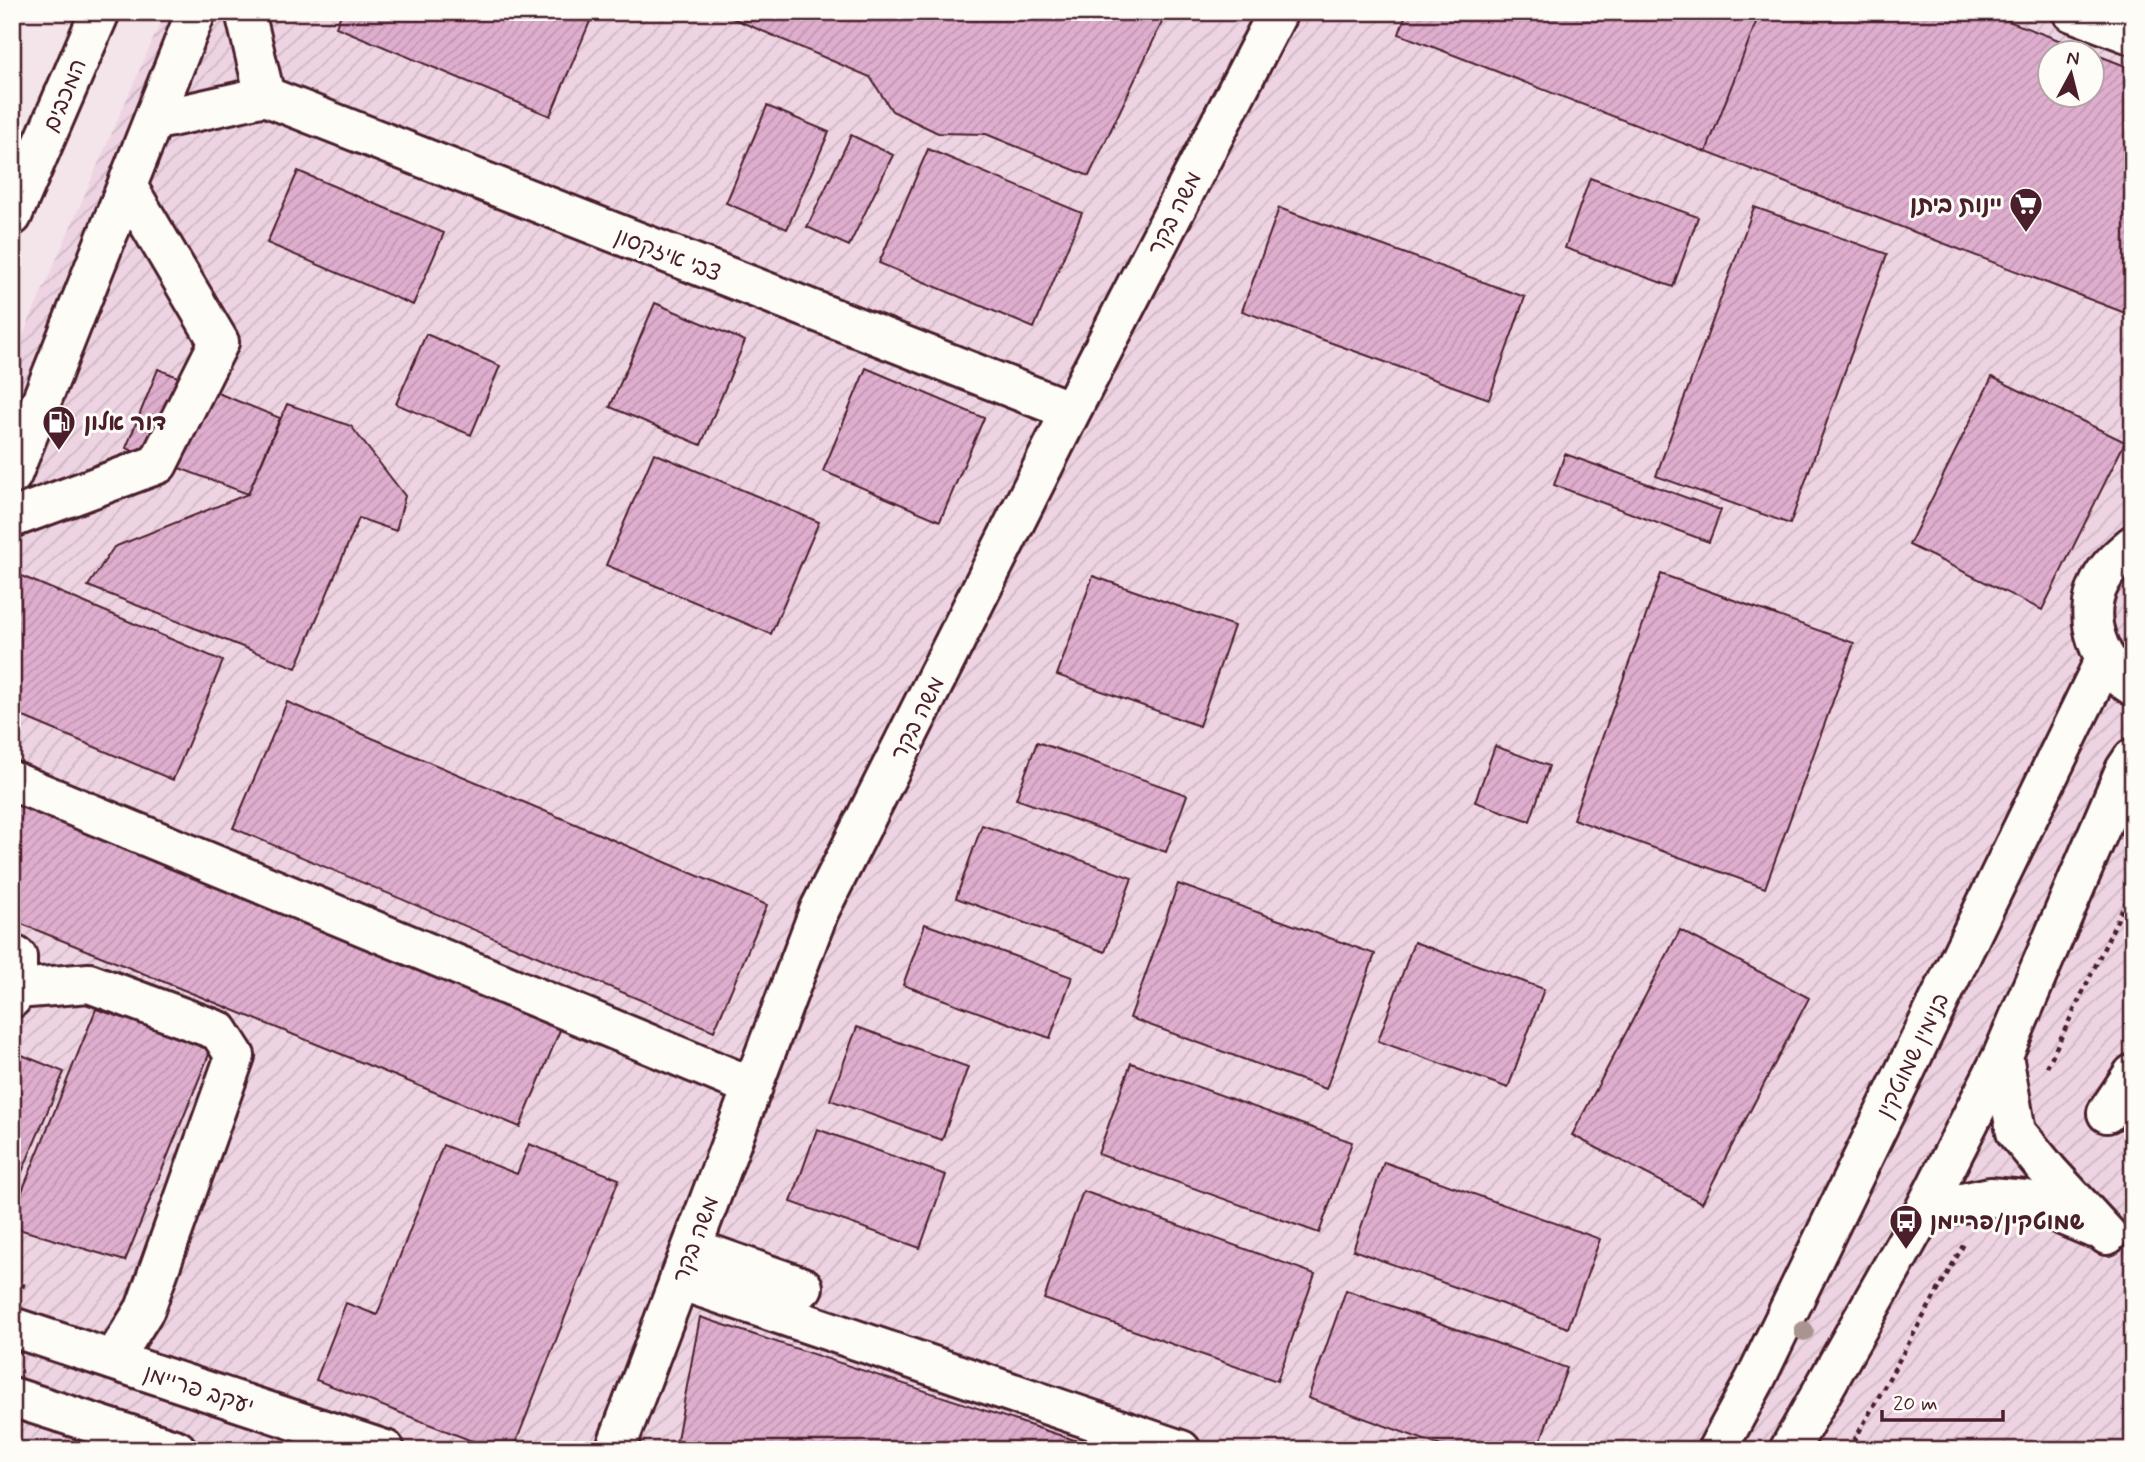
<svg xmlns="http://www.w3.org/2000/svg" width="2145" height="1462" font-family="Mynerve,'Playpen Sans Hebrew',sans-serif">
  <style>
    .industrial { fill: url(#industrial-furrows); fill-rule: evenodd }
    .building { fill: url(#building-hatch); stroke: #4a1f2b; stroke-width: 2 }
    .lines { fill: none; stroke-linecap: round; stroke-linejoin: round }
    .minor-casing { stroke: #4a1f2b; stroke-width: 44 }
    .major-casing { stroke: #4a1f2b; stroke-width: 44 }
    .path { stroke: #4a1f2b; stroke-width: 4.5; stroke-dasharray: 5 5; stroke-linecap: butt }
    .minor { stroke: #fdfcf7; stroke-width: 38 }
    .major { stroke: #fdfcf7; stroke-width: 38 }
    .tree { fill: #aa9490 }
    .labels { text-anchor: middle; stroke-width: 6; stroke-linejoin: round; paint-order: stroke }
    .street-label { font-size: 23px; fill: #4a1f2b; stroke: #fdfcf7 }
    .poi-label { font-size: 23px; font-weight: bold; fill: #4a1f2b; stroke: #fdfcf7; text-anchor: start }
  </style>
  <defs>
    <pattern id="industrial-furrows" width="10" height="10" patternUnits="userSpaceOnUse" patternTransform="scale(1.75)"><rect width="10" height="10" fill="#eed4e2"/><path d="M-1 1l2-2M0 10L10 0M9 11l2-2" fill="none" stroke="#ceb6c2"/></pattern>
    <pattern id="building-hatch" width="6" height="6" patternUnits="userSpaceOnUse" patternTransform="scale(1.75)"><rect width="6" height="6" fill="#dfaece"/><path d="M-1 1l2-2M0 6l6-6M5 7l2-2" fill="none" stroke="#c195b1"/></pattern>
  </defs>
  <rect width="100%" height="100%" fill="#f4e5eb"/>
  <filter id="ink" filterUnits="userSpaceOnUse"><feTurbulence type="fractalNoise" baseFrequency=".0143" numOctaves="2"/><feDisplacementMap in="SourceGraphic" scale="14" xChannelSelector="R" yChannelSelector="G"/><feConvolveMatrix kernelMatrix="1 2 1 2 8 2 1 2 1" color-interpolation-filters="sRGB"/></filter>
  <g filter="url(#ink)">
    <path class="industrial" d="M165 12H2133V1450H12V360ZM2050 52H2092V94H2050Z"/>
    <path class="building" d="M342 12H594L550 116 336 27Z
      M718 12H1167L1089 176 986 134 938 133 892 111 870 77Z
      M1407 12H1760L1706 152 1399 34Z
      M1760 12H1985L2090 52H2050V94H2092V53L2133 69V316L1706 152Z
      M767 106 829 132 787 229 726 203Z
      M851 135 893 155 849 246 807 227Z
      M928 149 1082 213 1034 328 879 263Z
      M298 171 444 233 413 305 267 243Z
      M1590 178 1698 217 1673 287 1565 248Z
      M1754 207 1887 254 1790 524 1656 476Z
      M1279 208 1525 297 1489 399 1242 311Z
      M655 303 745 341 701 445 610 407Z
      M426 334 500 366 471 435 396 404Z
      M866 368 984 418 940 521 823 471Z
      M158 369 280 418 248 494 126 448Z
      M1992 377 2125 442 2042 610 1909 545Z
      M287 404 351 426 405 496 396 531 359 518 296 668 88 586 114 547 248 494Z
      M654 453 819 522 771 634 606 565Z
      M1565 454 1721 510 1709 542 1554 485Z
      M1661 574 1854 643 1765 888 1573 819Z
      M19 575 223 661 173 780 12 712V589Z
      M1093 576 1234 626 1199 726 1057 675Z
      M287 702 767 905 714 1031 233 828Z
      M1037 742 1187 795 1166 852 1016 799Z
      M1495 746 1549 766 1530 821 1475 802Z
      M12 787 567 1013 520 1127 12 920Z
      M982 825 1132 878 1105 952 956 898Z
      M1178 884 1375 954 1326 1089 1130 1018Z
      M925 924 1072 977 1050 1038 903 985Z
      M1680 930 1809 998 1702 1203 1572 1135Z
      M1414 942 1544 989 1508 1088 1378 1041Z
      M96 1009 212 1047 125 1261 12 1227V1216Z
      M857 1027 968 1067 942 1140 830 1100Z
      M12 1051 64 1072 17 1184 12 1188Z
      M1131 1063 1352 1142 1319 1233 1098 1154Z
      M817 1129 946 1175 920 1248 791 1202Z
      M529 1144 619 1179 513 1450H495L316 1380 346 1303 377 1315 443 1145 517 1174Z
      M1384 1162 1600 1239 1568 1328 1353 1250Z
      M1083 1191 1315 1274 1277 1381 1044 1299Z
      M1346 1290 1567 1368 1537 1450H1452L1308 1398Z
      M700 1317 1105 1450H675Z"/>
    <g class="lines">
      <defs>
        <path id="minor" d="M245 12 265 96
          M2072 12 2133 35
          M153 121 265 96 1071 411
          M12 475 196 12
          M12 518 158 464 219 342 127 186
          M2133 545C2120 556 2108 566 2100 582 2081 618 2099 665 2133 686
          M12 781 753 1087
          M12 955 17 957V989L12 998
          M17 989 89 983 219 1031 235 1056 145 1309 113 1360
          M2003 1055 2016 1132 2049 1172 2107 1235
          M2107 1113 2133 1074
          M1924 1211 1990 1197 2026 1200 2093 1228
          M692 1248 803 1287
          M679 1280 1181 1450
          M615 1450 819 911 1071 411 1278 12
          M1717 1450 1755 1380 2105 659
          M1789 1450 1924 1211 2003 1055 2125 770 2133 758"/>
        <path id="major" d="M12 216 100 12
          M12 1327 385 1450
          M12 1397 177 1450"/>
      </defs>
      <use href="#minor" class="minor-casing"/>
      <use href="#major" class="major-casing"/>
      <path class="path" d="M2047 1067 2133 887
        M12 1282 25 1286
        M1849 1450 1965 1242"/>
      <use href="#minor" class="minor"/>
      <use href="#major" class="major"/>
    </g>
    <circle class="tree" cx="1804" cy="1331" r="10"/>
  </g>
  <defs>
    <symbol id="supermarket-pin" viewBox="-11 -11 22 30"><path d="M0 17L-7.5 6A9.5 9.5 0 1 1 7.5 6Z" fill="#4a1f2b" stroke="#fdfcf7"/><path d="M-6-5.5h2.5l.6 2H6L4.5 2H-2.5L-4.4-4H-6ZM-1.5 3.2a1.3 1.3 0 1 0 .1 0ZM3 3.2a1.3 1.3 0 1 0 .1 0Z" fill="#fff"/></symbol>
    <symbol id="fuel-pin" viewBox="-11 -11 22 30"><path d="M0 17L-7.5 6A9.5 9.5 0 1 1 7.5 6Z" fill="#4a1f2b" stroke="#fdfcf7"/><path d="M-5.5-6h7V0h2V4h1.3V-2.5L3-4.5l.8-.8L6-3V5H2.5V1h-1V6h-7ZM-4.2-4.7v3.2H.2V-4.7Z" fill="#fff"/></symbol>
    <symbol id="bus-pin" viewBox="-11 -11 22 30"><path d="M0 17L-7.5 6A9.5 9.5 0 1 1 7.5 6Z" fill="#4a1f2b" stroke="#fdfcf7"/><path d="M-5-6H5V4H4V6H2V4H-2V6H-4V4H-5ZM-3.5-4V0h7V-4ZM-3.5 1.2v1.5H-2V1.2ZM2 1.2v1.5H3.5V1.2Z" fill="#fff"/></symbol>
  </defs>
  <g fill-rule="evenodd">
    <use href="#supermarket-pin" x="2007" y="185" width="38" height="52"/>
    <use href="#fuel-pin" x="40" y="403" width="38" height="52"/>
    <use href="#bus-pin" x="1887" y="1202" width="38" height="52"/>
  </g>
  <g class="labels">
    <g class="street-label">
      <text transform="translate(64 95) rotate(-67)" y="8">המכבים</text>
      <text transform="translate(1174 213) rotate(-63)" y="8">משה בקר</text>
      <text transform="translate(668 254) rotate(21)" y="8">צבי איזקסון</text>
      <text transform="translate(917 718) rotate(-63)" y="8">משה בקר</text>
      <text transform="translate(1912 1055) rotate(-64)" y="8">בנימין שמוטקין</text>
      <text transform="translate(695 1239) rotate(-69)" y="8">משה בקר</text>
      <text transform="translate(199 1389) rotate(18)" y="8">יעקב פריימן</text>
    </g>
    <g class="poi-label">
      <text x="2002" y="212" text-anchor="end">יינות ביתן</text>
      <text x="84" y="430">דור אלון</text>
      <text x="1930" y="1229">שמוטקין/פריימן</text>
    </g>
  </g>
  <rect width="2145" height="1462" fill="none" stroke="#fdfcf7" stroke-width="42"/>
  <rect x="21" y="21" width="2103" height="1420" fill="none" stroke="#4a1f2b" stroke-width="2.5" filter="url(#ink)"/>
  <g transform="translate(2071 74) rotate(7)"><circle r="33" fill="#fdfcf7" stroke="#b5a4a5" stroke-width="2"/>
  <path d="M0-5L12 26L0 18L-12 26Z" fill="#4a1f2b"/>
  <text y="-10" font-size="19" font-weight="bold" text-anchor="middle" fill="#4a1f2b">N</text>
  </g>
  <path d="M1882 1410v10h121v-10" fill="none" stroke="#4a1f2b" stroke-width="3.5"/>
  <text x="1893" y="1410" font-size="21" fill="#4a1f2b" stroke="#fdfcf7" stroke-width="5" paint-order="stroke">20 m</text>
</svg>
